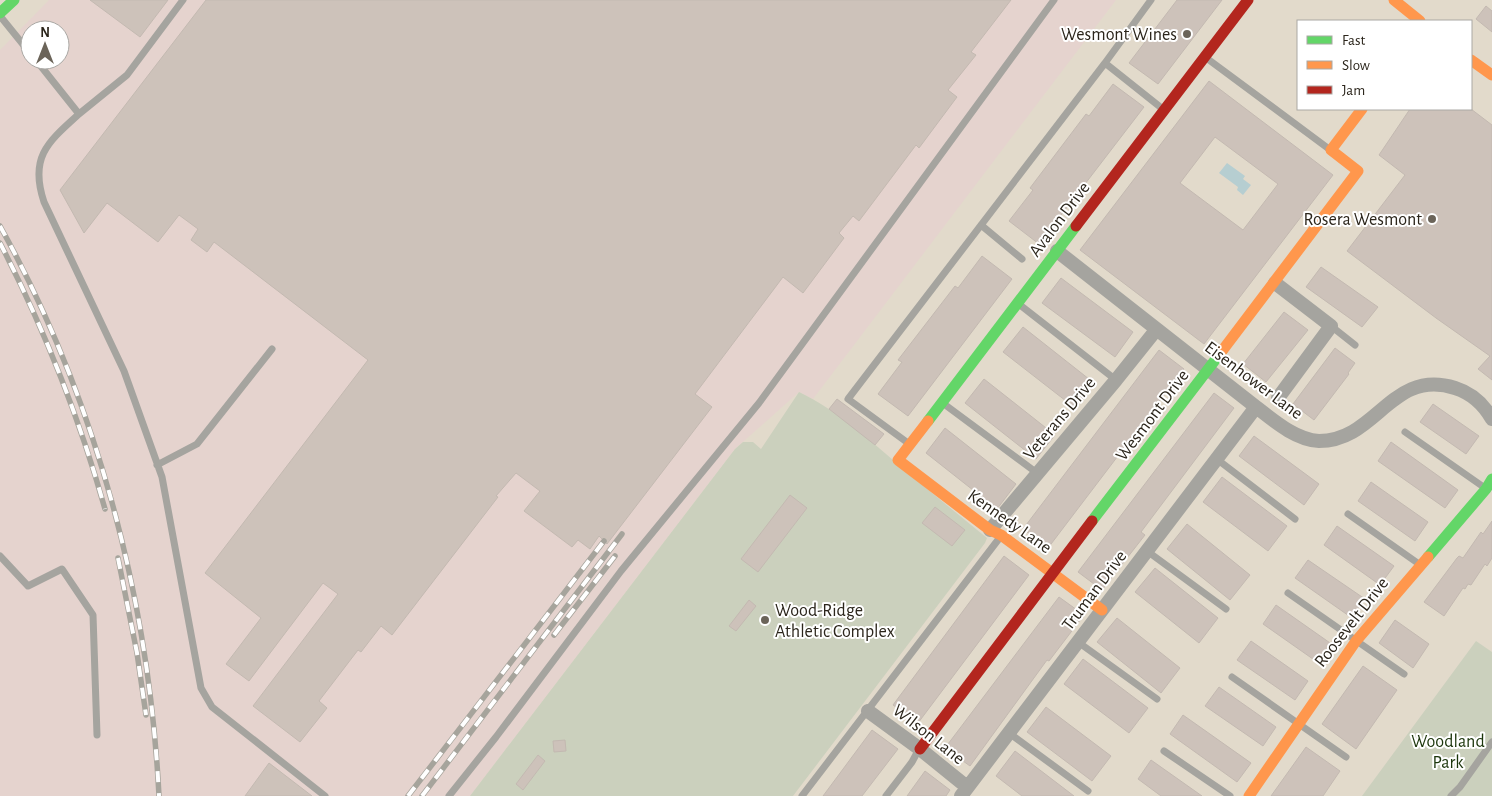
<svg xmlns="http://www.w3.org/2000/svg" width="1492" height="796" font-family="'Alegreya Sans',sans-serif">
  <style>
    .industrial { fill: #e5d3ce; fill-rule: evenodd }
    .green { fill: #cbd0bd }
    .water { fill: #b6ced1 }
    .building { fill: #cdc2ba; stroke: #c3b9b1; fill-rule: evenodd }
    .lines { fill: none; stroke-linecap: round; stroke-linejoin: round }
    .lane { stroke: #a5a49f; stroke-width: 7 }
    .street { stroke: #a5a49f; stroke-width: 14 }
    .fast { stroke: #63d668; stroke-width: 11 }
    .slow { stroke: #ff974d; stroke-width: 11 }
    .jam { stroke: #b3261e; stroke-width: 11 }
    .rail-casing { stroke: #a6a49c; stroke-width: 5.5 }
    .rail { stroke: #fff; stroke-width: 4; stroke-dasharray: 11; stroke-linecap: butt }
    .poi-dot { fill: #6b6459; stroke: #fff; stroke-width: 2 }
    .labels { text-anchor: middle; stroke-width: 4; stroke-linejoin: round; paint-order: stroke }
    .poi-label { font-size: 18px; fill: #2b251b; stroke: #fff; text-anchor: end }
    .street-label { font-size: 18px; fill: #2b251b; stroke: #fff }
    .park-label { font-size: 18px; fill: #1b350b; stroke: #fff }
  </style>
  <rect width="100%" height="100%" fill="#e2dacb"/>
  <path class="industrial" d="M49 0H1116L813 399 799 392 735 449 470 796H0V50ZM30 30H60V60H30Z"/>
  <path class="green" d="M799 392C839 411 873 443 907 472 933 494 960 516 987 538L985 543 793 796H470L735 449 743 442H753L761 449Z
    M1476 641 1492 652V796H1362Z"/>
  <path class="water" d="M1227 163 1245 176 1243 179 1251 185 1243 195 1237 190 1238 187 1219 173Z"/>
  <path class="building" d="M90 0H168L140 37Z
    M206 0H1011L971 52 976 55 948 90 957 97 919 148 916 145 859 221 853 216 839 233 844 238 803 293 783 277 695 394 712 407 607 544 599 536 590 549 578 540 572 547 524 511 540 491 516 473 496 496 498 497 478 523 392 635 381 626 361 652 358 650 319 701 327 708 300 742 253 706 338 594 323 583 249 681 226 664 261 618 205 573 368 360 214 242 207 252 191 240 198 229 179 215 158 242 107 203 84 233 60 190Z
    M1177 0H1222L1158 84 1129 63Z
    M1486 6 1492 11V32L1476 19Z
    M1209 81 1333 175 1204 344 1080 250ZM1215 137 1278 184 1243 230 1180 183Z
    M1113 84 1144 107 1039 244 1009 221 1033 190 1030 188 1086 114 1089 116Z
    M1410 109H1471L1492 125V380L1478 369 1490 356 1436 318 1347 251 1405 175 1379 155Z
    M982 256 1012 279 908 416 878 394 902 362 898 360 955 286 958 288Z
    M1321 267 1378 307 1362 327 1306 287Z
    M1061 278 1133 332 1115 357 1042 303Z
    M1284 312 1308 330 1266 382 1243 364Z
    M1023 327 1094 383 1075 408 1003 352Z
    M1335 348 1355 363 1348 373 1349 374 1314 420 1293 404Z
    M1159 350 1184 369 1048 548 1023 529Z
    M984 379 1055 435 1036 459 965 403Z
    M1214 393 1234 408 1141 532 1145 535 1102 590 1078 572Z
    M837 399 884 434 875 445 829 409Z
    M1433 404 1479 436 1466 454 1420 422Z
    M945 428 1016 484 997 509 926 453Z
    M1254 436 1319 484 1304 505 1239 456Z
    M1391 442 1458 490 1445 508 1378 461Z
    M1222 477 1287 526 1268 551 1203 502Z
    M1371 482 1428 522 1415 541 1358 501Z
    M790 495 807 508 758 572 741 559Z
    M935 507 965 530 952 546 922 523Z
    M1492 521V558L1487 566 1485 564 1471 585 1468 584 1465 589 1463 588 1444 616 1424 602 1457 558 1459 556 1463 558 1481 532 1483 534Z
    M1187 524 1250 575 1230 600 1167 549Z
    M1337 526 1394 566 1380 585 1324 545Z
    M1004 556 1029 575 918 723 893 705Z
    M1308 560 1365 599 1352 618 1295 578Z
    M1155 568 1218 618 1199 643 1135 592Z
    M1059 597 1084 615 1049 661 1047 660 970 766 945 748Z
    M749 600 756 606 736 631 729 626Z
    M1276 605 1333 645 1320 664 1263 624Z
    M1117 618 1180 668 1161 693 1097 642Z
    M1395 620 1429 644 1413 668 1379 643Z
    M1251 641 1308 681 1295 700 1237 660Z
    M1083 659 1148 708 1129 733 1064 684Z
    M1363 666 1397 690 1356 749 1322 724Z
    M1219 687 1276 727 1263 746 1205 706Z
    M1046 707 1111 756 1092 781 1027 732Z
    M1183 715 1251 763 1237 782 1170 734Z
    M872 730 898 749 862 796H823Z
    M565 740 566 751 554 752 553 741Z
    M1306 747 1340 771 1323 796H1271Z
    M1015 751 1074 796H1022L996 776Z
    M538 755 545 761 523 790 516 784Z
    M1151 760 1202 796H1161L1138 779Z
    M269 763 312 796H245Z
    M925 771 950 790 946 796H907Z"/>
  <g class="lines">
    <path class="lane" d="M1151 0 1105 63 1164 110
      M0 16 30 53
      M1205 57 1329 149
      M36 60 79 114 127 75 183 0
      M79 114C48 142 29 157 44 202L124 371 162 477 201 688 212 707 325 796
      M981 225 1022 259
      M1020 305 1116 380
      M1331 326 1355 345
      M944 404 1037 473
      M1405 432 1485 488
      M908 443 848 399 1105 63
      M1218 460 1295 519
      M157 465 197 444 272 349
      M1348 514 1419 564
      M1147 551 1226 609
      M0 556 28 586 62 569 93 615 97 735
      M1288 593 1404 674
      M1078 642 1157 699
      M1232 677 1346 757
      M1009 733 1088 791
      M1164 751 1230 796
      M449 796 496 737 621 571 759 403 1054 0
      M802 796 1001 536
      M886 796 912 762 919 749
      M1451 796 1460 787 1492 742"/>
    <path class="street" d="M1057 251 1256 407C1274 421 1296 440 1319 441 1377 441 1391 368 1455 388 1471 393 1484 405 1492 419
      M1275 283 1331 326 1278 398
      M990 530 1116 380 1156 330
      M868 711 920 749 967 787
      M961 796 1256 407"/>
    <path class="fast" d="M0 13 14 0
      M928 421 1076 226
      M1092 521 1222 351
      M1428 557 1486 489 1492 479"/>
    <path class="slow" d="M1394 0 1420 21
      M1471 60 1492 75
      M1222 351 1358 171 1331 150 1362 109
      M928 421 898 460 990 530 1001 535 1102 610
      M1249 796 1356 641 1428 557"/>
    <path class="jam" d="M1076 226 1248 0
      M920 749 1092 521"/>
    <defs>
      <path id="rail" d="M0 226C96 399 149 598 159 796
        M0 243C44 328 79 417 105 509
        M118 558 137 653 146 715
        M554 635 615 556
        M408 796 604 541
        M422 796 622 534"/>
    </defs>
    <use href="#rail" class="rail-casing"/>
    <use href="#rail" class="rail"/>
  </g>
  <g class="poi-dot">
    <circle cx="1187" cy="34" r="5"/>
    <circle cx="1432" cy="219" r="5"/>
    <circle cx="765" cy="620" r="5"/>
  </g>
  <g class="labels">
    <g class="poi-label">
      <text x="1177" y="40">Wesmont Wines</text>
      <text x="1422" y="225">Rosera Wesmont</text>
      <text x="775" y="616" text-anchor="start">Wood-Ridge<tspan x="775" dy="21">Athletic Complex</tspan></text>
    </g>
    <g class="street-label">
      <text transform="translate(1059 219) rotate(-53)" y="6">Avalon Drive</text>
      <text transform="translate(1254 380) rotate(37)" y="6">Eisenhower Lane</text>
      <text transform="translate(1152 415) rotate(-53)" y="6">Wesmont Drive</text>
      <text transform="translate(1059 418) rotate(-50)" y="6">Veterans Drive</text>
      <text transform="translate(1010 521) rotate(35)" y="6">Kennedy Lane</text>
      <text transform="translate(1094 590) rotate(-53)" y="6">Truman Drive</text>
      <text transform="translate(1351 622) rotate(-52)" y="6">Roosevelt Drive</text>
      <text transform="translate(929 734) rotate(38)" y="6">Wilson Lane</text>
    </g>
    <g class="park-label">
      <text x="1448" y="747">Woodland<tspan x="1448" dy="21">Park</tspan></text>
    </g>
  </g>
  <rect x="1297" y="20" width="175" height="90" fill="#ffffff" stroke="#aaa8a4"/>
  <rect x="1307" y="36" width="25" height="8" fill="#63d668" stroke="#aaa8a4"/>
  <text x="1342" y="45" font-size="15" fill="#2b251b">Fast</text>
  <rect x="1307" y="61" width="25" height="8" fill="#ff974d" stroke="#aaa8a4"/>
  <text x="1342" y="70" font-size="15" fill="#2b251b">Slow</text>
  <rect x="1307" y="86" width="25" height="8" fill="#b3261e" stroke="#aaa8a4"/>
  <text x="1342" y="95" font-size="15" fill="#2b251b">Jam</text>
  <g transform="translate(45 45)"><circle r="24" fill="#ffffff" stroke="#aaa8a4"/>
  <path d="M0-4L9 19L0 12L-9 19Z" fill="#6b6459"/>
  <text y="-8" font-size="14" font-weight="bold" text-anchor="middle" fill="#2b251b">N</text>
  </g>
</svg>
